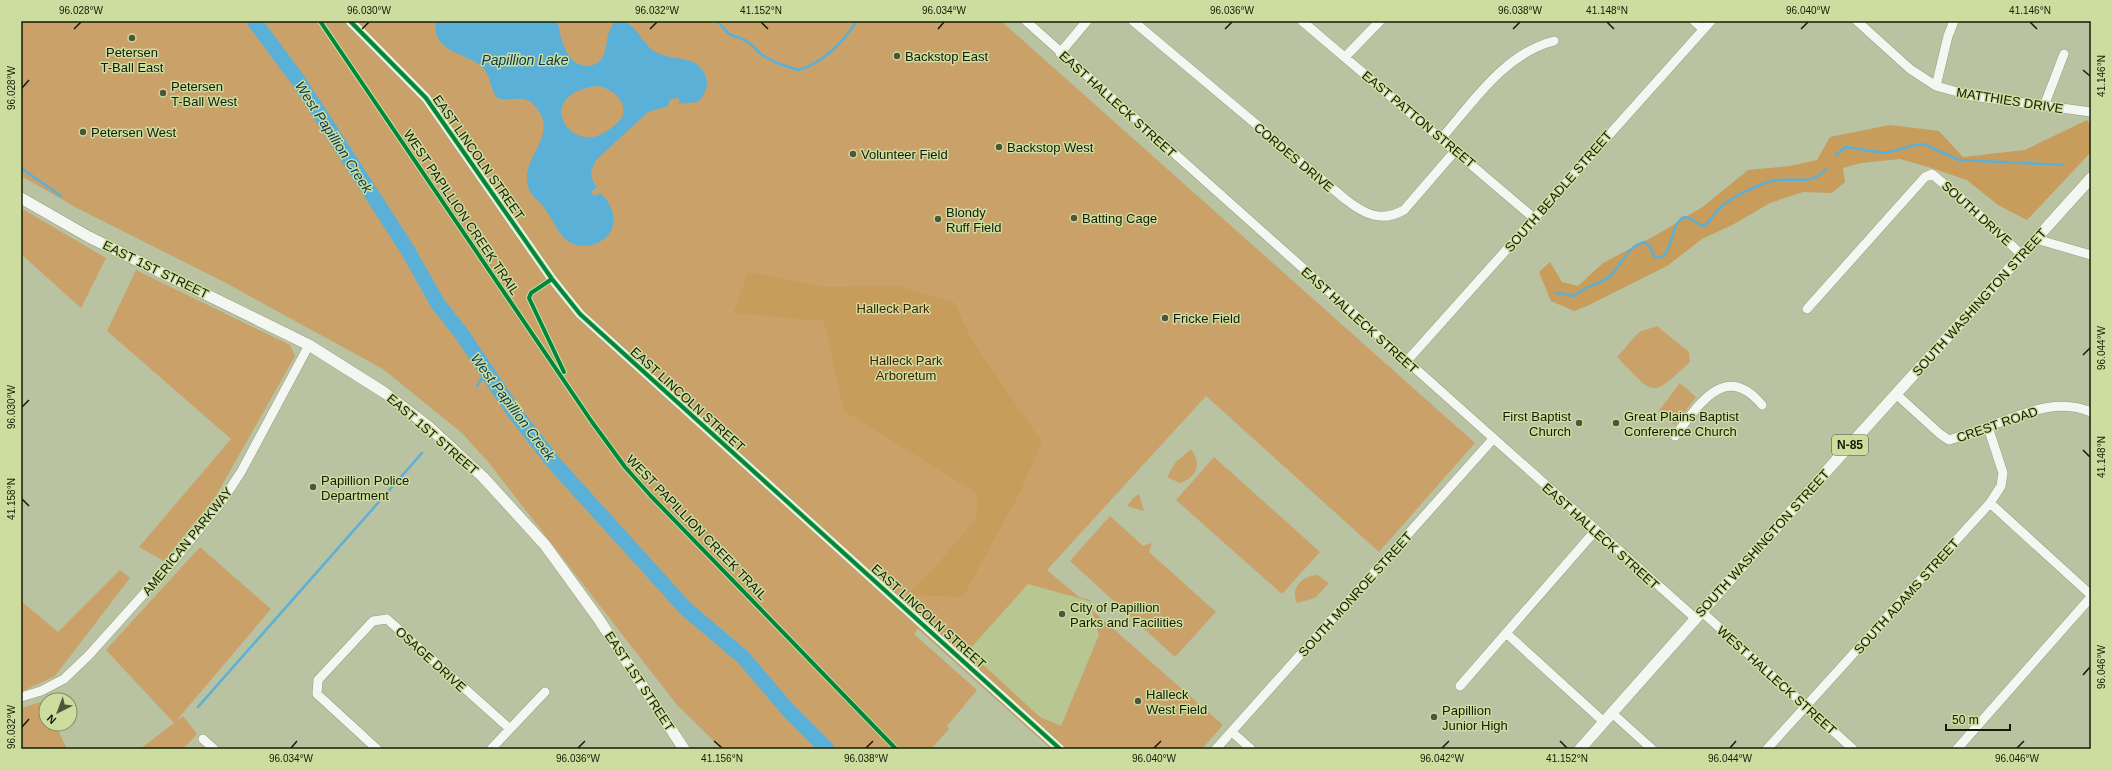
<svg xmlns="http://www.w3.org/2000/svg" width="2112" height="770" font-family="Arial,sans-serif">
  <style>
    .built { fill: #b8c692 }
    .green { fill: #caa269; fill-rule: evenodd }
    .forest { fill: #c89c5b }
    .water { fill: #5bb0d8; fill-rule: evenodd }
    .lines { fill: none; stroke-linecap: round; stroke-linejoin: round }
    .stream { stroke: #5bb0d8; stroke-width: 2.5 }
    .river { stroke: #5bb0d8; stroke-width: 15 }
    .minor-casing { stroke: #979f84; stroke-width: 10 }
    .major-casing { stroke: #979f84; stroke-width: 12 }
    .minor { stroke: #f4f6f1; stroke-width: 9 }
    .major { stroke: #f4f6f1; stroke-width: 11 }
    .cycleway-casing { stroke: #ccdd9f; stroke-width: 6 }
    .cycleway { stroke: #00873e; stroke-width: 4 }
    .ticks { fill: none; stroke: #151b04; stroke-width: 1.5 }
    .poi-dot { fill: #4e553b; stroke: #ccdd9f; stroke-width: 1.5 }
    .labels { text-anchor: middle; stroke-width: 3; stroke-linejoin: round; paint-order: stroke }
    .shield { fill: #ccdd9f; stroke: #4c5532; stroke-width: 1 }
    .shield-label { font-size: 12px; font-weight: bold; fill: #151b04 }
    .poi-label { font-size: 13px; fill: #151b04; stroke: #ccdd9f; text-anchor: start }
    .street-label { font-size: 13px; fill: #151b04; stroke: #ccdd9f }
    .park-label { font-size: 13px; fill: #432100; stroke: #ccdd9f }
    .water-label { font-size: 14px; font-style: italic; fill: #063753; stroke: #ccdd9f }
    .neatline { fill: none; stroke: #151b04; stroke-width: 1.5 }
    .ticks-label { font-size: 10px; text-anchor: middle; fill: #151b04 }
  </style>
  <rect width="100%" height="100%" fill="#b9c2a1"/>
  <path class="built" d="M1028 584 1089 601 1099 635 1061 726 1040 717 968 651Z"/>
  <path class="green" d="M21 21H1001L1475 443 1379 552 1206 396 1047 570 1079 597 1090 600 1093 611 1223 725 1202 749H1051L918 629 914 634 977 690 947 726 949 729 931 749H722L677 705 489 463 463 434 383 369 224 282 77 208 21 176ZM1028 584 1089 601 1099 635 1061 726 1040 717 968 651Z
    M21 208 106 258 81 308 21 254Z
    M136 270 290 345 295 356 216 496 164 561 139 547 231 439 107 331Z
    M1657 326 1689 352 1690 362C1649 400 1655 395 1617 357L1639 332Z
    M1680 383 1696 397 1675 425 1658 412Z
    M1191 449C1202 463 1198 477 1180 483L1167 477 1175 463Z
    M1214 457 1320 552 1282 594 1176 500Z
    M1139 494 1144 511 1127 506 1133 498Z
    M1110 516 1143 546 1152 543 1149 552 1216 612 1175 657 1070 561Z
    M200 547 271 609 176 721 183 716 197 734 183 749H140L174 723 106 650Z
    M120 570 130 578 55 676 21 692V601L58 632Z
    M1317 575 1329 583 1315 598 1297 603C1290 588 1302 576 1317 575Z
    M44 701 46 706V724H55L67 749H21V708Z"/>
  <path class="forest" d="M2087 120 2091 127V152L2027 220 1998 205 1967 180 1925 166 1900 159 1861 163 1843 168 1845 182 1832 193 1803 192 1770 203 1734 224 1702 239 1667 266 1589 305 1574 311 1551 301 1539 272 1550 262 1562 282 1578 286 1603 263 1658 234 1704 206 1748 170 1790 166 1817 160 1830 137 1890 125 1939 131 1963 157 2025 150Z
    M748 272 827 287 898 286 954 302 973 342 1042 442 1019 494 963 597 907 595 940 561 976 518 978 494 844 411 824 321 733 313Z"/>
  <path class="water" d="M435 21H557C562 38 564 66 589 66 594 65 599 63 602 58 609 47 604 36 614 23 634 16 640 42 654 51 672 63 697 52 706 77 709 86 704 96 698 102L679 104V98L670 99 668 106 648 112 596 160 591 171 593 182 597 187 591 192 594 196 601 193C606 199 612 206 613 214 619 241 581 257 563 237 556 229 552 218 545 209 541 203 535 199 531 193 529 190 528 186 527 182 524 156 554 138 540 113 537 108 532 102 527 100 517 97 507 101 497 98 490 89 491 77 484 69 468 51 433 56 435 21ZM598 86C610 88 627 100 623 115 620 122 614 126 608 130 571 159 530 93 598 86Z"/>
  <g class="lines">
    <path class="stream" d="M717 21 729 34 747 41 762 55 777 63 798 70C823 63 843 42 857 21
      M1836 155 1845 147 1885 153 1920 144 1926 145 1959 160 2063 165
      M21 168 61 196
      M1557 293 1573 296C1577 294 1580 292 1584 289 1593 284 1603 283 1611 275 1623 262 1627 247 1644 242L1651 247 1654 257H1662C1675 246 1669 226 1684 217 1693 217 1696 225 1704 226 1710 221 1714 214 1720 208 1729 198 1759 184 1772 181 1792 176 1811 187 1826 169
      M477 386 486 372
      M198 707 422 453"/>
    <path class="river" d="M254 21 298 80 407 249 438 304 461 333 514 412 554 463 686 609 743 657 788 710 827 749"/>
    <defs>
      <path id="minor" d="M350 21 426 98 552 279 580 314 1060 749
        M1026 21 1695 618
        M1133 21 1345 199C1364 214 1381 223 1404 210L1455 151
        M1302 21 1535 219
        M1694 21 1703 29
        M1857 21 1910 69 1936 86 1972 96 2091 112
        M1060 53 1087 21
        M1345 57 1380 21
        M1936 86 1948 36 1954 21
        M2044 106 2064 54
        M1441 139C1473 102 1504 54 1554 41
        M2036 239 2091 255
        M1807 309 1925 177 1932 174 1969 205 2022 255
        M1406 362 1711 21
        M1896 394 1940 434 1949 440C1962 436 1975 432 1987 427 2021 415 2055 397 2091 412
        M1675 436C1698 406 1725 360 1762 405
        M1990 503 2091 595
        M1701 611 1853 749
        M1506 633 1604 722
        M1460 686 1595 531
        M21 697 41 691 64 679 89 655 176 558 220 504 241 472 309 345
        M1612 713 1652 749
        M1232 732 1251 749
        M203 739 214 749
        M377 749 317 694 318 680 373 621 387 619 510 729
        M491 749 545 692
        M1216 749 1493 439
        M1767 749 1990 503 2001 486 2003 473 1988 427
        M1957 749 2091 597"/>
      <path id="major" d="M21 198 89 237 309 345 385 393 428 426 483 477 545 545 598 618 684 749
        M1580 749 1832 465 2091 178"/>
    </defs>
    <use href="#minor" class="minor-casing"/>
    <use href="#major" class="major-casing"/>
    <use href="#minor" class="minor"/>
    <use href="#major" class="major"/>
    <defs>
      <path id="cycleway" d="M320 21 592 422 625 467 650 495 896 749
        M350 21 426 98 552 279 580 314 1060 749
        M552 279 531 293 529 298 564 372"/>
    </defs>
    <use href="#cycleway" class="cycleway-casing"/>
    <use href="#cycleway" class="cycleway"/>
  </g>
  <path class="ticks" d="M761 22 768 29M1607 22 1614 29M2030 22 2037 29M74 29 81 22M362 29 369 22M650 29 657 22M938 29 944 22M1225 29 1232 22M1513 29 1520 22M1801 29 1808 22M2083 70 2090 76M22 88 29 80M2083 355 2090 348M22 407 29 400M2083 450 2090 457M22 499 29 506M2083 675 2090 667M22 727 29 719M714 741 722 748M1560 741 1567 748M291 748 297 741M578 748 585 741M866 748 873 741M1154 748 1161 741M1442 748 1449 741M1730 748 1736 741M2017 748 2024 741"/>
  <g class="poi-dot">
    <circle cx="132" cy="38" r="4"/>
    <circle cx="897" cy="56" r="4"/>
    <circle cx="163" cy="93" r="4"/>
    <circle cx="83" cy="132" r="4"/>
    <circle cx="999" cy="147" r="4"/>
    <circle cx="853" cy="154" r="4"/>
    <circle cx="1074" cy="218" r="4"/>
    <circle cx="938" cy="219" r="4"/>
    <circle cx="1165" cy="318" r="4"/>
    <circle cx="1579" cy="423" r="4"/>
    <circle cx="1616" cy="423" r="4"/>
    <circle cx="313" cy="487" r="4"/>
    <circle cx="1062" cy="614" r="4"/>
    <circle cx="1138" cy="701" r="4"/>
    <circle cx="1434" cy="717" r="4"/>
  </g>
  <g class="labels">
    <rect class="shield" x="1832" y="435" width="36" height="20" rx="3"/>
    <g class="shield-label">
      <text x="1850" y="449">N-85</text>
    </g>
    <g class="poi-label">
      <text x="132" y="57" text-anchor="middle">Petersen<tspan x="132" dy="15">T-Ball East</tspan></text>
      <text x="905" y="61">Backstop East</text>
      <text x="171" y="91">Petersen<tspan x="171" dy="15">T-Ball West</tspan></text>
      <text x="91" y="137">Petersen West</text>
      <text x="1007" y="152">Backstop West</text>
      <text x="861" y="159">Volunteer Field</text>
      <text x="946" y="217">Blondy<tspan x="946" dy="15">Ruff Field</tspan></text>
      <text x="1082" y="223">Batting Cage</text>
      <text x="1173" y="323">Fricke Field</text>
      <text x="1571" y="421" text-anchor="end">First Baptist<tspan x="1571" dy="15">Church</tspan></text>
      <text x="1624" y="421">Great Plains Baptist<tspan x="1624" dy="15">Conference Church</tspan></text>
      <text x="321" y="485">Papillion Police<tspan x="321" dy="15">Department</tspan></text>
      <text x="1070" y="612">City of Papillion<tspan x="1070" dy="15">Parks and Facilities</tspan></text>
      <text x="1146" y="699">Halleck<tspan x="1146" dy="15">West Field</tspan></text>
      <text x="1442" y="715">Papillion<tspan x="1442" dy="15">Junior High</tspan></text>
    </g>
    <g class="street-label">
      <text transform="translate(2010 100) rotate(9)" y="5">MATTHIES DRIVE</text>
      <text transform="translate(1118 104) rotate(42)" y="5">EAST HALLECK STREET</text>
      <text transform="translate(1419 119) rotate(40)" y="5">EAST PATTON STREET</text>
      <text transform="translate(479 157) rotate(55)" y="5">EAST LINCOLN STREET</text>
      <text transform="translate(1294 157) rotate(40)" y="5">CORDES DRIVE</text>
      <text transform="translate(1558 191) rotate(-49)" y="5">SOUTH BEADLE STREET</text>
      <text transform="translate(462 212) rotate(56)" y="5">WEST PAPILLION CREEK TRAIL</text>
      <text transform="translate(1977 213) rotate(42)" y="5">SOUTH DRIVE</text>
      <text transform="translate(156 269) rotate(26)" y="5">EAST 1ST STREET</text>
      <text transform="translate(1979 302) rotate(-48)" y="5">SOUTH WASHINGTON STREET</text>
      <text transform="translate(1360 320) rotate(42)" y="5">EAST HALLECK STREET</text>
      <text transform="translate(688 399) rotate(42)" y="5">EAST LINCOLN STREET</text>
      <text transform="translate(1997 424) rotate(-19)" y="5">CREST ROAD</text>
      <text transform="translate(433 434) rotate(41)" y="5">EAST 1ST STREET</text>
      <text transform="translate(697 527) rotate(46)" y="5">WEST PAPILLION CREEK TRAIL</text>
      <text transform="translate(1601 536) rotate(42)" y="5">EAST HALLECK STREET</text>
      <text transform="translate(187 541) rotate(-51)" y="5">AMERICAN PARKWAY</text>
      <text transform="translate(1762 543) rotate(-48)" y="5">SOUTH WASHINGTON STREET</text>
      <text transform="translate(1355 594) rotate(-48)" y="5">SOUTH MONROE STREET</text>
      <text transform="translate(1906 596) rotate(-48)" y="5">SOUTH ADAMS STREET</text>
      <text transform="translate(929 616) rotate(42)" y="5">EAST LINCOLN STREET</text>
      <text transform="translate(431 659) rotate(42)" y="5">OSAGE DRIVE</text>
      <text transform="translate(1777 680) rotate(42)" y="5">WEST HALLECK STREET</text>
      <text transform="translate(640 681) rotate(57)" y="5">EAST 1ST STREET</text>
    </g>
    <g class="park-label">
      <text x="893" y="313">Halleck Park</text>
      <text x="906" y="365">Halleck Park<tspan x="906" dy="15">Arboretum</tspan></text>
    </g>
    <g class="water-label">
      <text x="525" y="65">Papillion Lake</text>
      <text transform="translate(334 137) rotate(57)" y="5">West Papillion Creek</text>
      <text transform="translate(513 407) rotate(53)" y="5">West Papillion Creek</text>
    </g>
  </g>
  <rect width="2112" height="770" fill="none" stroke="#ccdd9f" stroke-width="44"/>
  <g transform="translate(58 712) rotate(222)"><circle r="19" fill="#ccdd9f" stroke="#838f61"/>
  <path d="M0-3L7 15L0 10L-7 15Z" fill="#4e553b"/>
  <text y="-6" font-size="11" font-weight="bold" text-anchor="middle" fill="#151b04">N</text>
  </g>
  <path d="M1946 724v6h64v-6" fill="none" stroke="#151b04" stroke-width="2"/>
  <text x="1952" y="724" font-size="12" fill="#151b04" stroke="#ccdd9f" stroke-width="3" paint-order="stroke">50 m</text>
  <rect x="22" y="22" width="2068" height="726" class="neatline"/>
  <g class="ticks-label">
    <text x="81" y="14">96.028°W</text>
    <text x="369" y="14">96.030°W</text>
    <text x="657" y="14">96.032°W</text>
    <text x="761" y="14">41.152°N</text>
    <text x="944" y="14">96.034°W</text>
    <text x="1232" y="14">96.036°W</text>
    <text x="1520" y="14">96.038°W</text>
    <text x="1607" y="14">41.148°N</text>
    <text x="1808" y="14">96.040°W</text>
    <text x="2030" y="14">41.146°N</text>
    <text transform="translate(2101 76) rotate(-90)" y="4">41.146°N</text>
    <text transform="translate(11 88) rotate(-90)" y="4">96.028°W</text>
    <text transform="translate(2101 348) rotate(-90)" y="4">96.044°W</text>
    <text transform="translate(11 407) rotate(-90)" y="4">96.030°W</text>
    <text transform="translate(2101 457) rotate(-90)" y="4">41.148°N</text>
    <text transform="translate(11 499) rotate(-90)" y="4">41.158°N</text>
    <text transform="translate(2101 667) rotate(-90)" y="4">96.046°W</text>
    <text transform="translate(11 727) rotate(-90)" y="4">96.032°W</text>
    <text x="291" y="762">96.034°W</text>
    <text x="578" y="762">96.036°W</text>
    <text x="722" y="762">41.156°N</text>
    <text x="866" y="762">96.038°W</text>
    <text x="1154" y="762">96.040°W</text>
    <text x="1442" y="762">96.042°W</text>
    <text x="1567" y="762">41.152°N</text>
    <text x="1730" y="762">96.044°W</text>
    <text x="2017" y="762">96.046°W</text>
  </g>
</svg>
